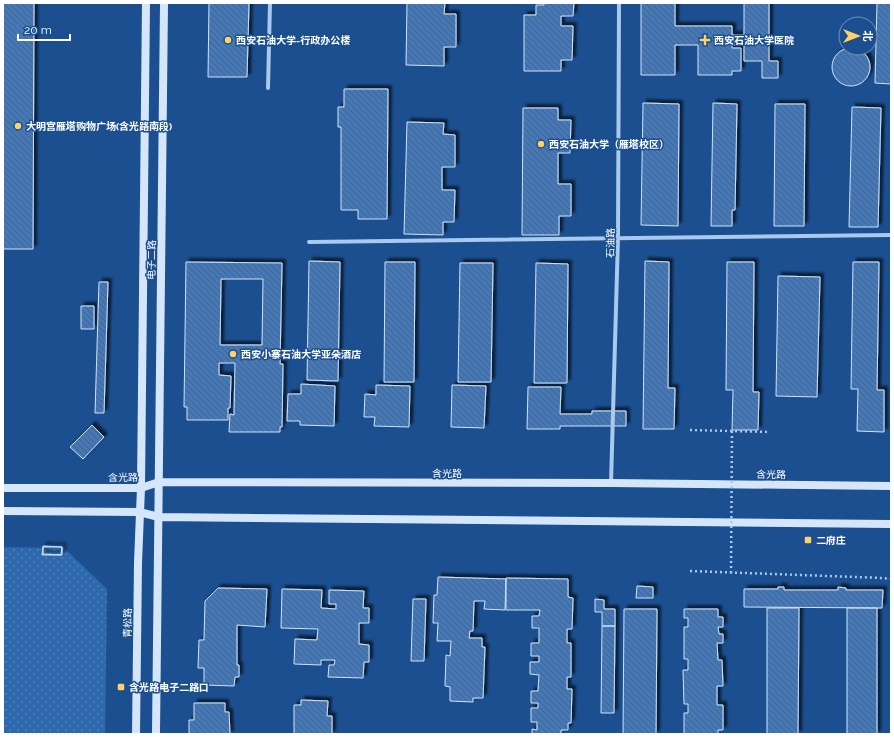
<svg xmlns="http://www.w3.org/2000/svg" width="894" height="737" font-family="Raleway,'Noto Sans SC',sans-serif">
  <style>
    .park { fill: url(#park-dots) }
    .building { fill: url(#building-back-hatch); stroke: #cfe3fa; fill-rule: evenodd; filter: url(#shadow) }
    .lines { fill: none; stroke-linecap: round; stroke-linejoin: round }
    .path { stroke: #a9c9ee; stroke-width: 2.5; stroke-dasharray: 2 3; stroke-linecap: butt }
    .street { stroke: #a9c9ee; stroke-width: 4 }
    .secondary { stroke: #d6e6fa; stroke-width: 8 }
    .path-bridge { stroke: #a9c9ee; stroke-width: 2.5; stroke-dasharray: 2 3; stroke-linecap: butt }
    .poi-dot { fill: #ffd166; stroke: #1b4f8f; stroke-width: 1.5 }
    .labels { text-anchor: middle; stroke-width: 3; stroke-linejoin: round; paint-order: stroke }
    .poi-label { font-size: 10px; font-weight: bold; fill: #fff; stroke: #1b4f8f; text-anchor: start }
    .street-label { font-size: 10px; fill: #fff; stroke: #1b4f8f }
  </style>
  <defs>
    <pattern id="park-dots" width="8" height="8" patternUnits="userSpaceOnUse"><rect width="8" height="8" fill="#2e69ad"/><path d="M2 2h.1M6 6h.1" fill="none" stroke="#4d80b9" stroke-width="1.8" stroke-linecap="round"/></pattern>
    <pattern id="building-back-hatch" width="6" height="6" patternUnits="userSpaceOnUse"><rect width="6" height="6" fill="#4478b7"/><path d="M-1 5l2 2M0 0l6 6M5-1l2 2" fill="none" stroke="#486282"/></pattern>
    <filter id="shadow"><feDropShadow dx="3.5" dy="-3.5" stdDeviation="1" flood-color="#0009"/></filter>
  </defs>
  <rect width="100%" height="100%" fill="#1b4f8f"/>
  <path class="park" d="M3 547 64 548 107 589 105 734H3Z"/>
  <path class="building" d="M3 3H34L33 249H3Z
    M209 3H249L247 77H208Z
    M407 3H445L444 14H456V47H444V66L406 65Z
    M544 3H574L573 16H561V26H573L572 60H561V71H524V15H536V5H544Z
    M641 3H675V26H732V35H744V3H769V61H778V78H762V61H744V45H732V48H741V71H732V75H698V45H675V75H641Z
    M877 3H891V84L875 83Z
    M832 67a19 19 0 1 1 38 0a19 19 0 1 1-38 0Z
    M344 89H388L387 219H358V210H341V127H338V107H344Z
    M643 103 679 104 678 226 641 225Z
    M713 103 737 104 735 210H732V226H711Z
    M775 104H805L804 226H774Z
    M852 107 881 108 878 227H849Z
    M523 108H558V120H571L570 153H558V184H571V216H559V235H522Z
    M407 122 444 123 443 134 455 135V167H442V190H455L454 222H443V235L404 234Z
    M309 261 340 262 338 381 307 380Z
    M645 261 669 262 668 388H675L674 429H643Z
    M186 262 282 263 280 364H283L282 427H280V432H229L230 414 234 415 235 363H219V375L231 376 230 408H228V420H187V407H184ZM221 279H263L262 345H220Z
    M385 262H415L414 382H384Z
    M727 262H754L753 392H759L758 430H732L733 390H726Z
    M853 262H879L877 390H884V432L857 431 858 389H851Z
    M460 263H493L491 382H458Z
    M536 263 568 264 567 383H534Z
    M778 276 820 277 817 397 776 396Z
    M99 282H108L104 413H95Z
    M81 306H94V329H81Z
    M301 384 335 386 334 426 300 425V421H287L288 394H301Z
    M376 385 410 386 409 427 374 426 375 417H364L365 394 376 395Z
    M452 385 486 386 484 428 451 427Z
    M528 387H561L560 414H592V411H626V426H560V429H527Z
    M92 425 104 437 83 459 70 447Z
    M43 546 62 547V555L43 554Z
    M43 547H62L61 555H42Z
    M438 577 506 579 505 610 484 609 485 601H474L473 631H470L469 638H482V647H485L483 698H473V702L450 701V687L445 686 446 655 450 656 451 641H437L438 623H433L434 595H437Z
    M506 578 568 579V597L573 598 572 629H567V643H571V677H567V689H572L571 723H568V730H561V734H532V729L537 730V722H531V708H538V703H531V691H538L539 675 530 674V662H539V656H531V643H539V628H532V616H539L540 610H506Z
    M637 586 653 587V598H636Z
    M778 587H784V590H838V587L846 588V590H883L882 608 744 607V589H778Z
    M218 588 267 589 265 627 237 625V665H239V677H235L234 686 204 685V668H198L199 640H204L205 601Z
    M282 589 322 590 321 608 336 609V604H329V590L364 591 363 608H369V623H359V644L369 645V662H364L363 678 328 677 329 665H334L335 660H321V665L294 664 295 639 317 640 318 629 281 628Z
    M413 599H426L424 661H411Z
    M595 599 604 600V609H615V626H602V612H595Z
    M767 608H799L798 734H767Z
    M847 608H877V734H847Z
    M624 609H657L656 734H623Z
    M684 609H718V617H723V627H718L719 634H723V643H717L718 660H722L723 686H717V705H723V730H718V734H684V713H688V704H684L683 670H688V659H684V627H688V618H684Z
    M602 626H615L614 713H601Z
    M301 700 328 701 327 716H332V734H294V705H301Z
    M194 703H225V712H229L230 734H189V720H194Z"/>
  <g class="lines">
    <path class="path" d="M690 430 770 432
      M690 571 883 578 891 579"/>
    <path class="street" d="M268 88 270 3
      M309 242 891 235
      M611 483 618 238 619 3"/>
    <path class="secondary" d="M3 488H141L159 482 611 483 891 486
      M3 511 139 512 159 517 891 524
      M136 734 138 563 141 488 146 3
      M156 734 164 3"/>
    <path class="path-bridge" d="M731 573 732 431"/>
  </g>
  <g class="poi-dot">
    <circle cx="228" cy="40" r="4"/>
    <path d="M703 34h4v4h4v4h-4v4h-4v-4h-4v-4h4z"/>
    <circle cx="18" cy="126" r="4"/>
    <circle cx="541" cy="144" r="4"/>
    <circle cx="233" cy="354" r="4"/>
    <rect x="804" y="536" width="8" height="8" rx="2"/>
    <rect x="117" y="683" width="8" height="8" rx="2"/>
  </g>
  <g class="labels">
    <g class="poi-label">
      <text x="236" y="44">西安石油大学-行政办公楼</text>
      <text x="714" y="44">西安石油大学医院</text>
      <text x="26" y="130">大明宫雁塔购物广场(含光路南段)</text>
      <text x="549" y="148">西安石油大学（雁塔校区）</text>
      <text x="241" y="358">西安小寨石油大学亚朵酒店</text>
      <text x="816" y="544">二府庄</text>
      <text x="129" y="691">含光路电子二路口</text>
    </g>
    <g class="street-label">
      <text transform="translate(610 243) rotate(-89)" y="4">石油路</text>
      <text transform="translate(151 260) rotate(-89)" y="4">电子二路</text>
      <text x="447" y="477">含光路</text>
      <text transform="translate(771 474) rotate(1)" y="4">含光路</text>
      <text transform="translate(123 477) rotate(-1)" y="4">含光路</text>
      <text transform="translate(127 623) rotate(-89)" y="4">青松路</text>
    </g>
  </g>
  <rect width="894" height="737" fill="none" stroke="#ffffff" stroke-width="8"/>
  <g transform="translate(858 36) rotate(90)"><circle r="19" fill="#1b4f8f" stroke="#7695bc"/>
  <path d="M0-3L7 15L0 10L-7 15Z" fill="#ffd166"/>
  <text y="-6" font-size="11" font-weight="bold" text-anchor="middle" fill="#ffffff">北</text>
  </g>
  <path d="M18 34v6h52v-6" fill="none" stroke="#ffffff" stroke-width="2"/>
  <text x="24" y="34" font-size="12" fill="#ffffff" stroke="#1b4f8f" stroke-width="3" paint-order="stroke">20 m</text>
</svg>
